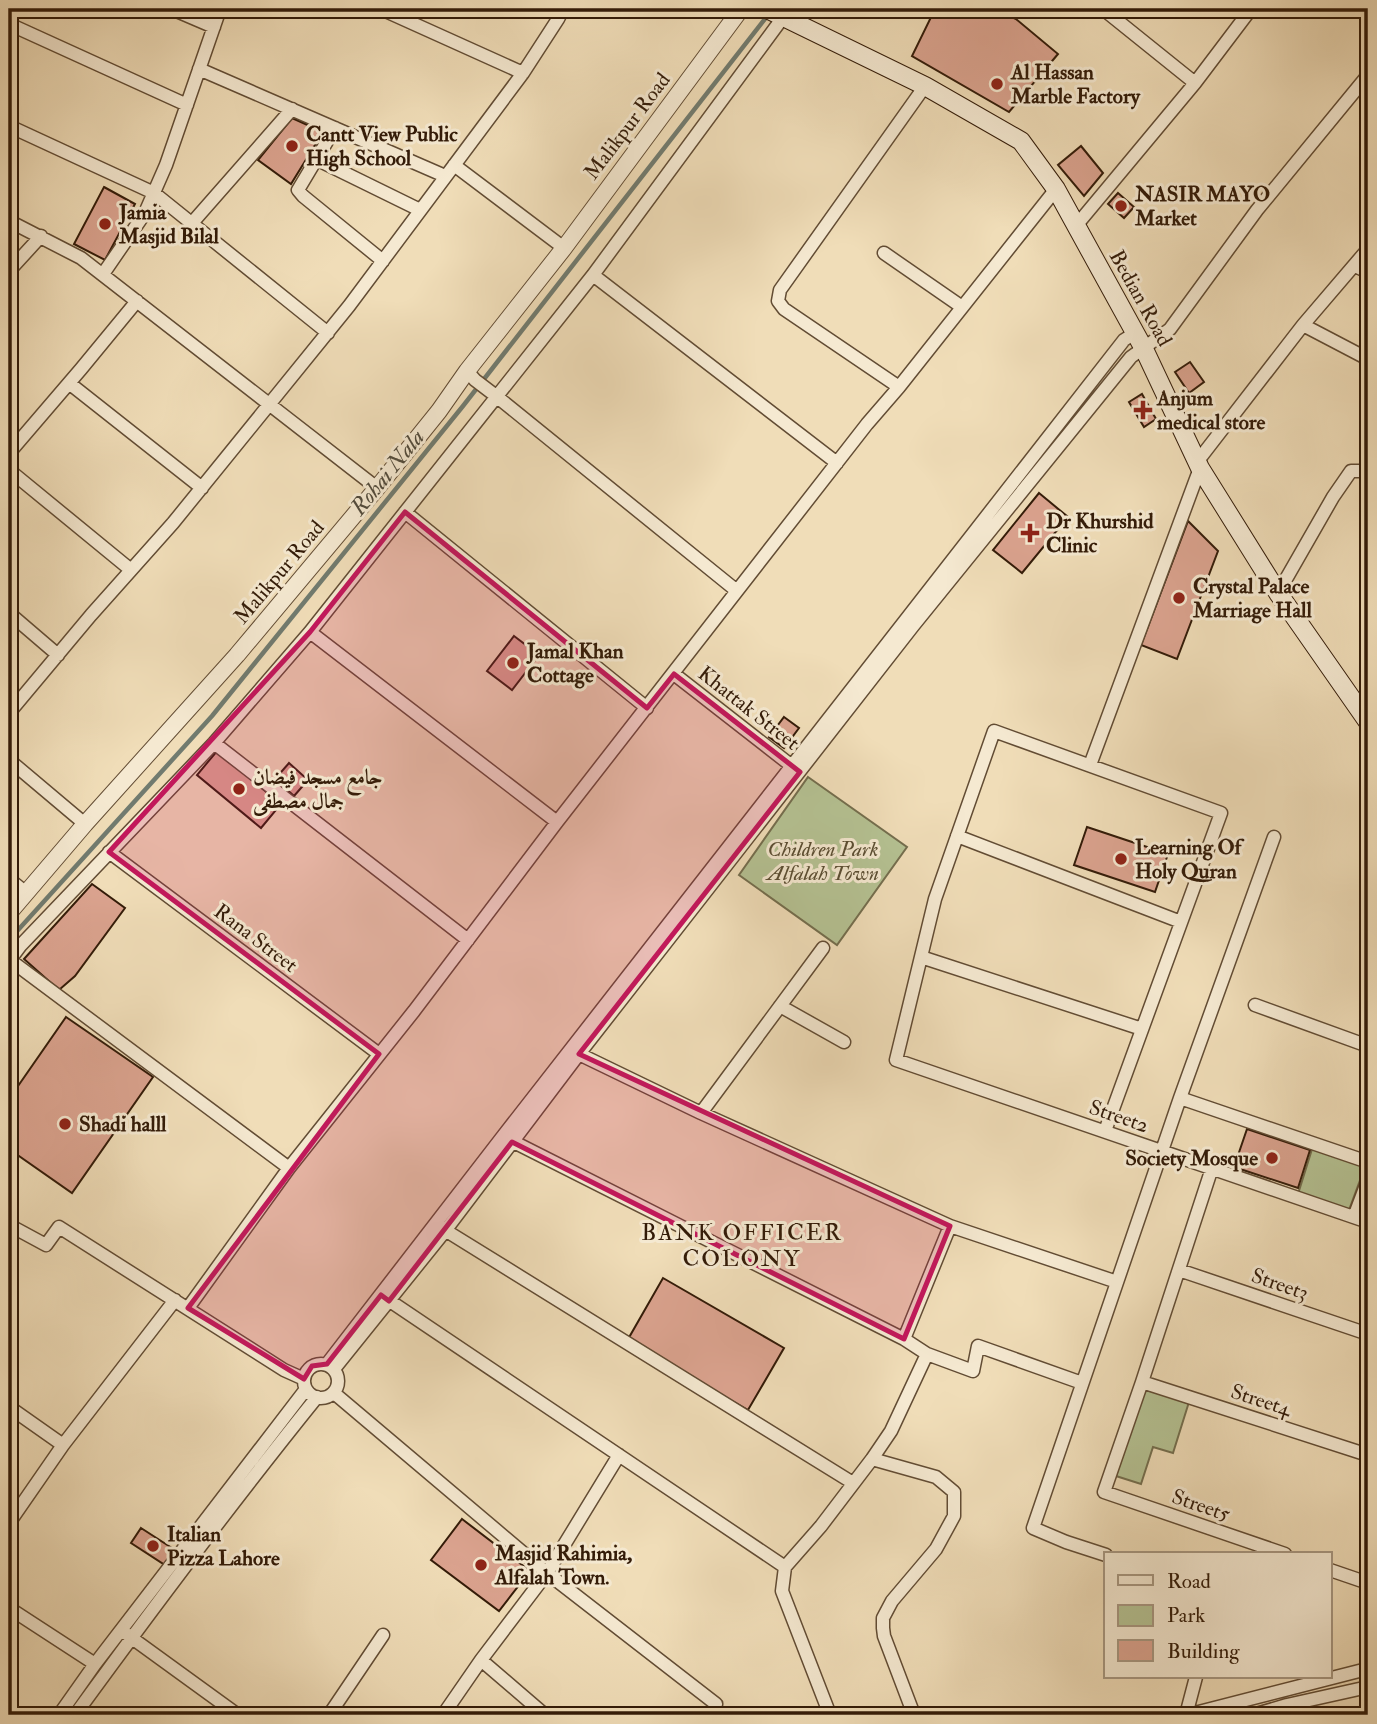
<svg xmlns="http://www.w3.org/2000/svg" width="1377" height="1724" font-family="'IM FELL Double Pica',Amiri,serif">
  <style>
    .green { fill: #b5c293; stroke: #746e4e; stroke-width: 2 }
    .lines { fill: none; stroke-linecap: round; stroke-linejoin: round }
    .stream { stroke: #717b6f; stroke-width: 4.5 }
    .building { fill: #dba38f; stroke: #331b08; stroke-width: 2 }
    .minor-casing { stroke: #624c34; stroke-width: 15 }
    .tertiary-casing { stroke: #624c34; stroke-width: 18 }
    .secondary-casing { stroke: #331b08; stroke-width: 20 }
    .minor { stroke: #f5e9d1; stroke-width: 12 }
    .tertiary { stroke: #f5e9d1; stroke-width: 16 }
    .secondary { stroke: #f5e9d1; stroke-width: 18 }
    .marked { fill: #c2185b; fill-opacity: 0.2; stroke: #c2185b; stroke-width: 5; stroke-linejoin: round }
    .poi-dot { fill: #8f2418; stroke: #f5e9d1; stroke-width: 2.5 }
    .labels { text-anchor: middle; stroke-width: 6; stroke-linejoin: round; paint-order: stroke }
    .poi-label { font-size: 21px; font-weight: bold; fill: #331b08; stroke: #f5e9d1; text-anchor: start }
    .street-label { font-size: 21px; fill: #331b08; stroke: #f5e9d1 }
    .park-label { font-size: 21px; font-style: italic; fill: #5a4d32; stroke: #f5e9d1 }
    .water-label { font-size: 23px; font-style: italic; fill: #524b3c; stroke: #f5e9d1 }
    .neighbourhood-label { font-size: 23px; letter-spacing: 2px; fill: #331b08; stroke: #f5e9d1 }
  </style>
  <rect width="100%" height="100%" fill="#f0ddb8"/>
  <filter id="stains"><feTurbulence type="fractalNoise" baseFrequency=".00286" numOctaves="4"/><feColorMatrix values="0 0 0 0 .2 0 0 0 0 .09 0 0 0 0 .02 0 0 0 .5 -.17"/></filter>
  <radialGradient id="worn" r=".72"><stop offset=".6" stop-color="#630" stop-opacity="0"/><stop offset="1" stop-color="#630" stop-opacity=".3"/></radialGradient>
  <path class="green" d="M808 777 907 847 837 945 739 875Z
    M1313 1146 1366 1164 1349 1210 1298 1194Z
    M1145 1388 1189 1402 1173 1453 1153 1447 1141 1484 1116 1476Z"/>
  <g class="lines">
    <path class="stream" d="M9 940 212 716 463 406 768 15"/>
  </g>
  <path class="building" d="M935 9H995L1016 19 1058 54 1009 112 912 56Z
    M292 118 323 132 291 184 258 160Z
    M1081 146 1103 173 1084 196 1058 165Z
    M104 187 135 204 105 260 74 244Z
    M1118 193 1134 207 1124 218 1108 204Z
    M1190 362 1204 382 1189 393 1175 372Z
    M1142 394 1156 419 1144 427 1129 402Z
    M1039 493 1068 517 1022 573 993 550Z
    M1188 521 1218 551 1177 659 1141 645Z
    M514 636 539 655 512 690 487 671Z
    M784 717 799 728 784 748 769 737Z
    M217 751 281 804 261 828 197 775Z
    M289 763 308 780 294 796 275 779Z
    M1087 827 1168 854 1155 892 1074 865Z
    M92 884 125 908 75 976 59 990 24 959Z
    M66 1017 153 1077 72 1193 9 1149V1099Z
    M1247 1129 1310 1150 1298 1188 1234 1167Z
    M663 1278 784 1348 748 1410 627 1341Z
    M462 1519 530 1571 499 1611 431 1560Z
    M141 1528 175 1550 165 1565 131 1543Z"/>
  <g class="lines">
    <defs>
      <path id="minor" d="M172 9 214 27
        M381 9 523 73
        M1103 9 1195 83
        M9 24 187 105
        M199 69 445 176
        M9 126 154 193 328 333
        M335 128 298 190 303 196 383 261
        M316 159 420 210
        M454 165 564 248
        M9 221 81 258 377 488
        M192 223 292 109
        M1075 227 1195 83 1251 9
        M884 253 962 307
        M1355 266 1368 272
        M9 271 41 236
        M103 274 145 213 166 165 220 9
        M593 275 837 463
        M1303 325 1368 359
        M467 371 475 380 496 396 737 591
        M69 383 202 488
        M899 387 784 309 778 301 780 290 925 86
        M9 453 81 369 137 301
        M1197 462 1303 325 1368 249
        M9 470 131 570
        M405 512 647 708
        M1278 593 1333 497 1351 471H1368
        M9 613 58 655
        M310 632 557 822
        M674 674 797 770
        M9 713 91 615 173 523 349 306 523 73 558 19 563 9
        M214 743 468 940
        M9 760 85 824
        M1090 765 1200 468
        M957 836 1181 922
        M109 852 379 1054
        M9 879 26 893
        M921 957 1142 1029
        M10 960 289 1168
        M9 961 21 945 214 743 310 632 593 275 784 16
        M1255 1005 1368 1046
        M780 1006 844 1042
        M579 1054 701 1113 950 1226 1117 1282
        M1180 1098 1368 1162
        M701 1113 823 948
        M1105 1131 1221 813 994 731 935 899 896 1060 1368 1222
        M506 1138 904 1339 927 1354 973 1371 978 1346 1082 1383
        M1212 1168 1142 1382 1104 1492 1285 1554
        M1354 1217 1368 1180
        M9 1225 46 1245 59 1227 284 1370 304 1379
        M440 1227 853 1483
        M1179 1270 1368 1334
        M384 1297 785 1567
        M188 1308 289 1168 414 1011 557 822 867 424 899 387 1056 189
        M904 1339 950 1226
        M304 1381a17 17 0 1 1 34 0a17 17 0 1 1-34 0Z
        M327 1364 503 1136 1124 340 1135 333
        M334 1369 445 1231 579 1054 913 626 1131 357 1170 329 1257 210 1368 75
        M1142 1382 1368 1455
        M334 1393 547 1573 716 1704 713 1715
        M9 1407 63 1445
        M872 1459 936 1477 954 1492V1516L936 1549 892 1601 883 1618V1628L884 1636 914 1715
        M9 1523 63 1445 175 1300
        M1106 1555 1066 1542 1033 1528 1180 1098 1274 837
        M1330 1570 1368 1583
        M9 1608 95 1664
        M125 1633 238 1715
        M481 1660 545 1715
        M59 1715 95 1664 306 1389
        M75 1715C153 1608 233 1501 317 1397
        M329 1715 383 1635
        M443 1715 481 1660 547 1573 619 1455
        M830 1715 782 1591 785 1567 821 1526 872 1459 891 1431 927 1354
        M1186 1715 1196 1677
        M1187 1715 1363 1670H1368
        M1253 1715 1287 1705 1368 1687"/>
      <path id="tertiary" d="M9 913 85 824 237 655 377 488 439 411 467 371 564 248 741 9"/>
      <path id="secondary" d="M767 9 925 86 1021 141 1056 189 1144 349 1200 468 1278 593 1368 722"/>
    </defs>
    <use href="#minor" class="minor-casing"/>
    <use href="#tertiary" class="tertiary-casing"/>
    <use href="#secondary" class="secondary-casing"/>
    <use href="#minor" class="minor"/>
    <use href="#tertiary" class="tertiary"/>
    <use href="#secondary" class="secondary"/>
  </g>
  <path class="marked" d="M405 512 647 708 674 674 800 772 579 1054 950 1226 904 1339 512 1142 389 1301 381 1295 327 1364 312 1366 304 1379 188 1308 379 1054 109 852 310 632Z"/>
  <g class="poi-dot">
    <circle cx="997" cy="84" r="7"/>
    <circle cx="292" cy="146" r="7"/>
    <circle cx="1121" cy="206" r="7"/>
    <circle cx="105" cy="224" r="7"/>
    <path d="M1139.5 399.5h7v7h7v7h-7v7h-7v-7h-7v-7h7z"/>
    <path d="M1026.5 522.5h7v7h7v7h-7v7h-7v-7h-7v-7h7z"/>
    <circle cx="1179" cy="598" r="7"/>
    <circle cx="513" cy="663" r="7"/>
    <circle cx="239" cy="789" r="7"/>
    <circle cx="1121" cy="859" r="7"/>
    <circle cx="65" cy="1124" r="7"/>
    <circle cx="1272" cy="1158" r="7"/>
    <circle cx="153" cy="1546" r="7"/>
    <circle cx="481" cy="1565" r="7"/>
  </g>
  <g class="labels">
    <g class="poi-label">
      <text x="1011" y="79">Al Hassan<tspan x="1011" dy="24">Marble Factory</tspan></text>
      <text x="306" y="141">Cantt View Public<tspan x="306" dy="24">High School</tspan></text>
      <text x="1135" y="201">NASIR MAYO<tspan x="1135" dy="24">Market</tspan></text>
      <text x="119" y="219">Jamia<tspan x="119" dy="24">Masjid Bilal</tspan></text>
      <text x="1157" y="405">Anjum<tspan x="1157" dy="24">medical store</tspan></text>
      <text x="1046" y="528">Dr Khurshid<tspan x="1046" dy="24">Clinic</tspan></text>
      <text x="1193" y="593">Crystal Palace<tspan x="1193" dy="24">Marriage Hall</tspan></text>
      <text x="527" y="658">Jamal Khan<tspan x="527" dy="24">Cottage</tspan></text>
      <text x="253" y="784">جامع مسجد فیضان<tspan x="253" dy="24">جمال مصطفی</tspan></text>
      <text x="1135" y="854">Learning Of<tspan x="1135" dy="24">Holy Quran</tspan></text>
      <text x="79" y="1131">Shadi halll</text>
      <text x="1258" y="1165" text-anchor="end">Society Mosque</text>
      <text x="167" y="1541">Italian<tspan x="167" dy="24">Pizza Lahore</tspan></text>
      <text x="495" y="1560">Masjid Rahimia,<tspan x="495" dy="24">Alfalah Town.</tspan></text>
    </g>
    <g class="street-label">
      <text transform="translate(627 126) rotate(-53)" y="7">Malikpur Road</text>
      <text transform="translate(1141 298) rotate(61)" y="7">Bedian Road</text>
      <text transform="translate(279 572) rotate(-50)" y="7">Malikpur Road</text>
      <text transform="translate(749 708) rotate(38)" y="7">Khattak Street</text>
      <text transform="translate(256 938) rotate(37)" y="7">Rana Street</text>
      <text transform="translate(1119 1116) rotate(19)" y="7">Street2</text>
      <text transform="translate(1280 1284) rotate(19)" y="7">Street3</text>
      <text transform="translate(1261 1400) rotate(18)" y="7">Street4</text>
      <text transform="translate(1201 1505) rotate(19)" y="7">Street5</text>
    </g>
    <g class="park-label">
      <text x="823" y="856">Children Park<tspan x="823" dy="24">Alfalah Town</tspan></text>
    </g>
    <g class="water-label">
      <text transform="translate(387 472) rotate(-51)" y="8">Rohai Nala</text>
    </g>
    <g class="neighbourhood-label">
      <text x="742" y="1240">BANK OFFICER<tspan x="742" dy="26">COLONY</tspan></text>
    </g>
  </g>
  <rect width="1377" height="1724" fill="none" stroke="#f0ddb8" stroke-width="35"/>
  <rect x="10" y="10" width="1356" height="1703" fill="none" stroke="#331b08" stroke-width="3.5"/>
  <rect x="18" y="18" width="1342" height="1689" fill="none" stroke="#331b08" stroke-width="2"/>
  <rect x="1104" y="1552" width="228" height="126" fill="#f5e9d1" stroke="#a79781" stroke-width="2"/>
  <rect x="1118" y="1575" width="35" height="10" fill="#f5e9d1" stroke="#a79781" stroke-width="2"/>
  <text x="1167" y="1588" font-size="21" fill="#331b08">Road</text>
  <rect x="1118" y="1605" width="35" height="21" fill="#b5c293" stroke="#a79781" stroke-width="2"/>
  <text x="1167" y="1622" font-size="21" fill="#331b08">Park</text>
  <rect x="1118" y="1640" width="35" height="21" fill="#dba38f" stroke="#a79781" stroke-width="2"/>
  <text x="1167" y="1658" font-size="21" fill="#331b08">Building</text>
  <rect width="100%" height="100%" filter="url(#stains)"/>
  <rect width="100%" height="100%" fill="url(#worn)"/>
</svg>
